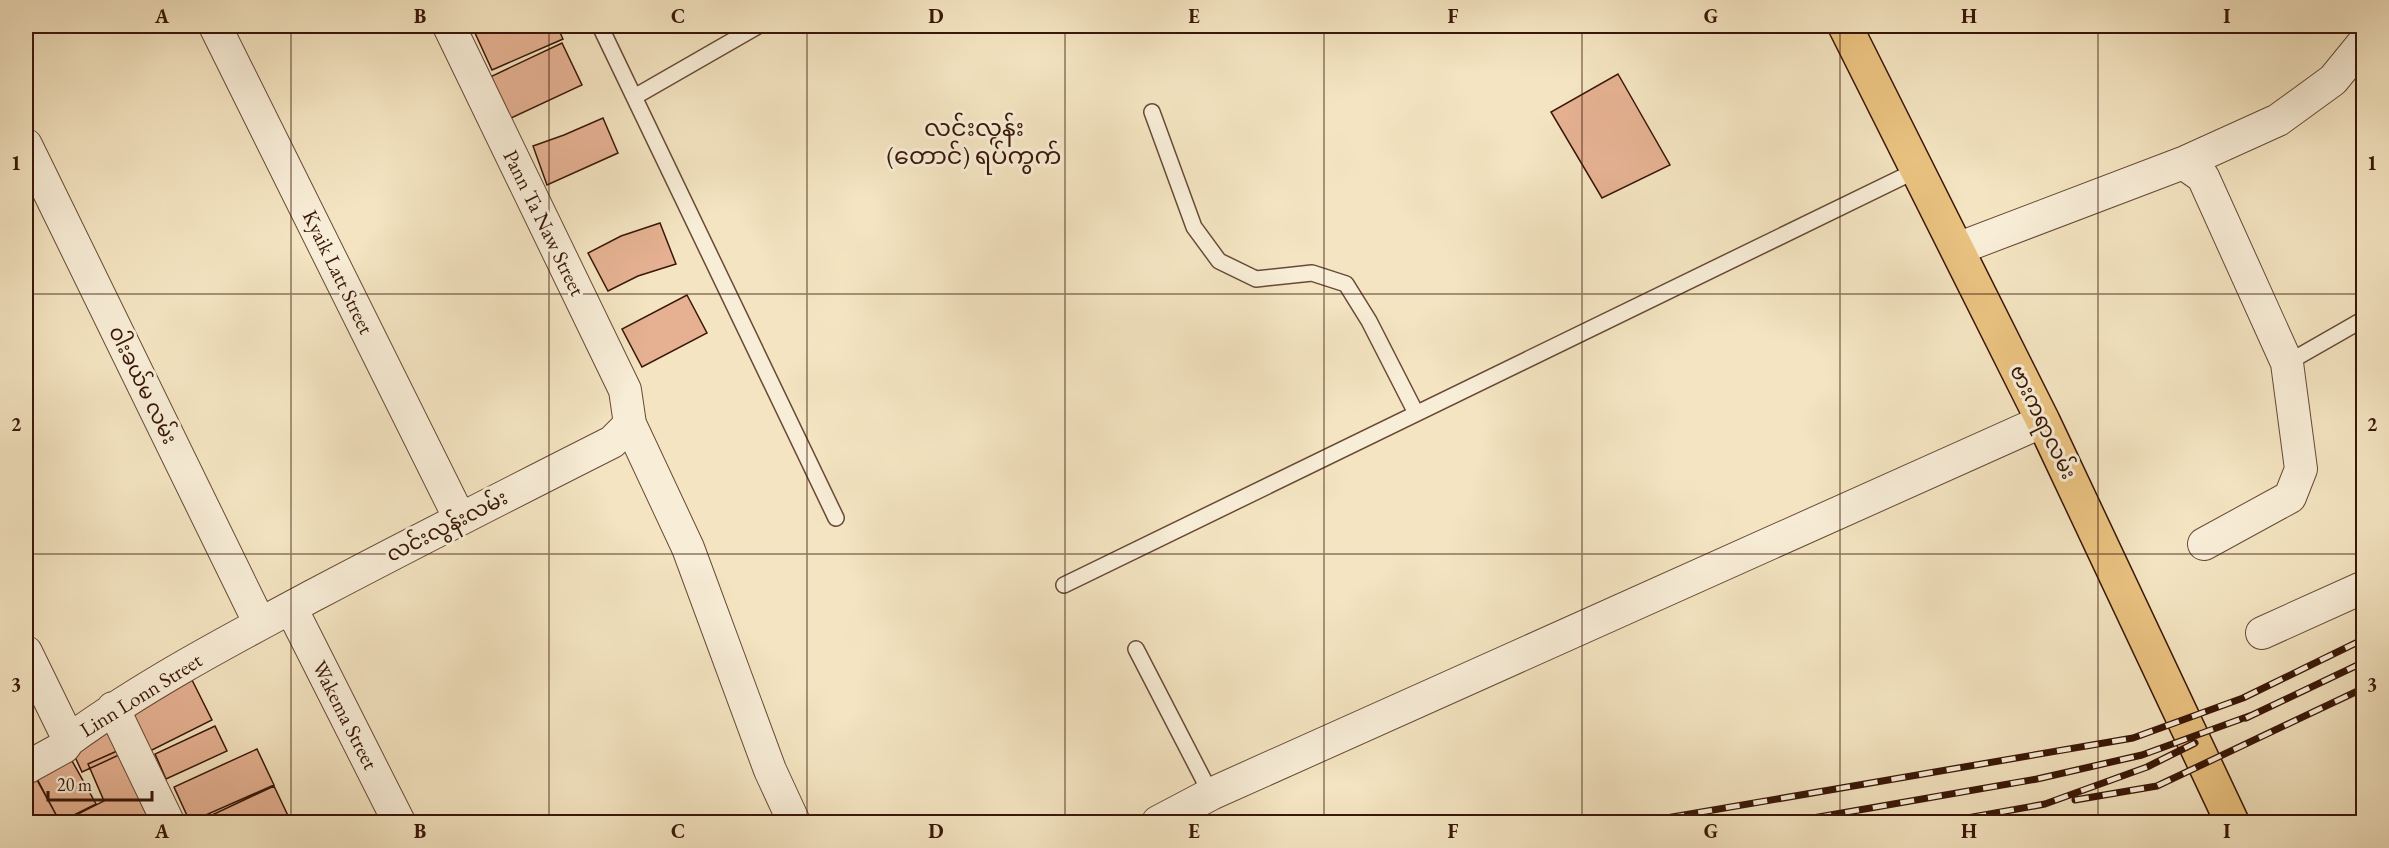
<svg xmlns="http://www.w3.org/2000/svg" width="2389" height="848" font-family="'EB Garamond','Noto Sans Myanmar',serif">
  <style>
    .building { fill: #e5b192; stroke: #391707; stroke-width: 1.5 }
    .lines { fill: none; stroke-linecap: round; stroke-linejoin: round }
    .service-casing { stroke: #684a36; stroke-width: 18 }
    .minor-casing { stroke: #684a36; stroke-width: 34 }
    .primary-casing { stroke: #391707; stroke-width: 36 }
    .service { stroke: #f8edd7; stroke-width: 15 }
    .minor { stroke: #f8edd7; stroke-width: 32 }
    .primary { stroke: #eac280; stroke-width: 33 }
    .rail-casing { stroke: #391707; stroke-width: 7 }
    .rail { stroke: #f8edd7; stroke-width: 4.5; stroke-dasharray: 14; stroke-linecap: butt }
    .grid { fill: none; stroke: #391707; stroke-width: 1.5; stroke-opacity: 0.55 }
    .labels { text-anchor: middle; stroke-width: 6; stroke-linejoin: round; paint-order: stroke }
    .street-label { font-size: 21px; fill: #391707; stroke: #f8edd7 }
    .quarter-label { font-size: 24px; fill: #391707; stroke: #f8edd7 }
    .neatline { fill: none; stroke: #391707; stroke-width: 2 }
    .grid-label { font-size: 20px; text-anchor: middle; font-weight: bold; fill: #391707 }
  </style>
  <rect width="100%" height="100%" fill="#f4e4c1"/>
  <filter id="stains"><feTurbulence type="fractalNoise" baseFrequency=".00333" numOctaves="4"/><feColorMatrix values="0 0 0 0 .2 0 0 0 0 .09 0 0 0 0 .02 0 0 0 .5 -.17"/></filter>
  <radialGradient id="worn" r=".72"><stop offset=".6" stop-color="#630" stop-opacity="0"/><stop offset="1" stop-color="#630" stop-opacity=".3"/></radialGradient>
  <path class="building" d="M493 26H557L563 39 492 70 475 33Z
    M562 43 582 85 509 119 490 77Z
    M1618 74 1670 165 1602 198 1551 112Z
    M603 118 618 153 547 185 533 146 564 135Z
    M660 223 676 264 638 276 608 291 588 253 621 236Z
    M687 295 707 333 642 367 622 329Z
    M191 678 212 720 150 751 129 709Z
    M215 726 227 751 166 779 155 754Z
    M106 727 119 755 82 772 69 744Z
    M257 749 274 785 190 822 174 787Z
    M66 750 96 804 60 822 31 769Z
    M117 751 150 822H62L104 801 88 764Z
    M35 775 60 822H26V780Z
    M274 786 291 822H197Z"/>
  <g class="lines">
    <defs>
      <path id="service" d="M600 26 836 518
        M636 96 758 26
        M1152 112 1194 227 1219 261 1256 279 1312 273 1346 284 1369 321 1416 413
        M2287 363 2364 319
        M1064 585 1917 170
        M1136 649 1211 794"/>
      <path id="minor" d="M215 26 460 519
        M449 26 625 390 630 424 688 548 770 770 794 822
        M26 145 260 624
        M1957 249 2183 163
        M2204 544 2290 497 2301 469 2287 363 2203 177 2183 163 2278 120 2333 80 2364 42
        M291 608 399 822
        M2262 633 2364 587
        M26 652 69 740
        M113 708 168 822
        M26 768 64 747 69 740C146 684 232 639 316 594 415 542 513 492 612 442L630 424
        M1158 822 1211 794 2043 421"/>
      <path id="primary" d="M1845 26 2043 421 2232 822"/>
    </defs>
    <use href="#service" class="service-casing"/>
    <use href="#minor" class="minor-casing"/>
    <use href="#primary" class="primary-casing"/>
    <use href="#service" class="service"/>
    <use href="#minor" class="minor"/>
    <use href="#primary" class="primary"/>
    <defs>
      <path id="rail" d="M2246 718 2364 662
        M2075 800 2157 786 2364 688
        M1643 822 2133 738 2243 698 2364 639
        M1790 822 2037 779 2142 755 2252 715
        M1945 822 2045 804 2147 767 2195 743"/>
    </defs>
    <use href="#rail" class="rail-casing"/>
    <use href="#rail" class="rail"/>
  </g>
  <path class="grid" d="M291 26V822M549 26V822M807 26V822M1065 26V822M1324 26V822M1582 26V822M1840 26V822M2098 26V822M26 294H2364M26 554H2364"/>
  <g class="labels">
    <g class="street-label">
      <text transform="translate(544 223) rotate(64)" y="7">Pann Ta Naw Street</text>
      <text transform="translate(338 272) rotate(64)" y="7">Kyaik Latt Street</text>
      <text transform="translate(143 385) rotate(64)" y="7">ဝါးခယ်မ လမ်း</text>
      <text transform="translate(2043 422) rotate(64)" y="7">ဗားကရာလမ်း</text>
      <text transform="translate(447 526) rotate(-27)" y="7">လင်းလွန်းလမ်း</text>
      <text transform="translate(141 695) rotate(-32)" y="7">Linn Lonn Street</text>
      <text transform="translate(345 715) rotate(63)" y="7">Wakema Street</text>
    </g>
    <g class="quarter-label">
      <text x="974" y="136">လင်းလွန်း<tspan x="974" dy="28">(တောင်) ရပ်ကွက်</tspan></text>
    </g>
  </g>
  <rect width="2389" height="848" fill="none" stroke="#f4e4c1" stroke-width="66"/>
  <path d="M48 791v9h104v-9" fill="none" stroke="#391707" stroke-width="3"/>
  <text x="57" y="791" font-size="18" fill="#391707" stroke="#f8edd7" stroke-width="4.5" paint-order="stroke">20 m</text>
  <rect x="33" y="33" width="2323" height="782" class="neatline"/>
  <g class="grid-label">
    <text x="162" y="23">A</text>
    <text x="420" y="23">B</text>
    <text x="678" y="23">C</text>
    <text x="936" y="23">D</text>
    <text x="1194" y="23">E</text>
    <text x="1453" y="23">F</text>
    <text x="1711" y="23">G</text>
    <text x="1969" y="23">H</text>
    <text x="2227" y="23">I</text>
    <text x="16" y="170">1</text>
    <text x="2372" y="170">1</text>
    <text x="16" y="431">2</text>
    <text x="2372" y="431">2</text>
    <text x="16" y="691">3</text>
    <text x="2372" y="691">3</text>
    <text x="162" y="838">A</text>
    <text x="420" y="838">B</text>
    <text x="678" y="838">C</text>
    <text x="936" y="838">D</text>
    <text x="1194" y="838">E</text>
    <text x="1453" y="838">F</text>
    <text x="1711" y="838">G</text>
    <text x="1969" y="838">H</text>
    <text x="2227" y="838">I</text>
  </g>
  <rect width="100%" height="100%" filter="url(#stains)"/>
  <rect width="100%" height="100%" fill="url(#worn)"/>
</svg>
